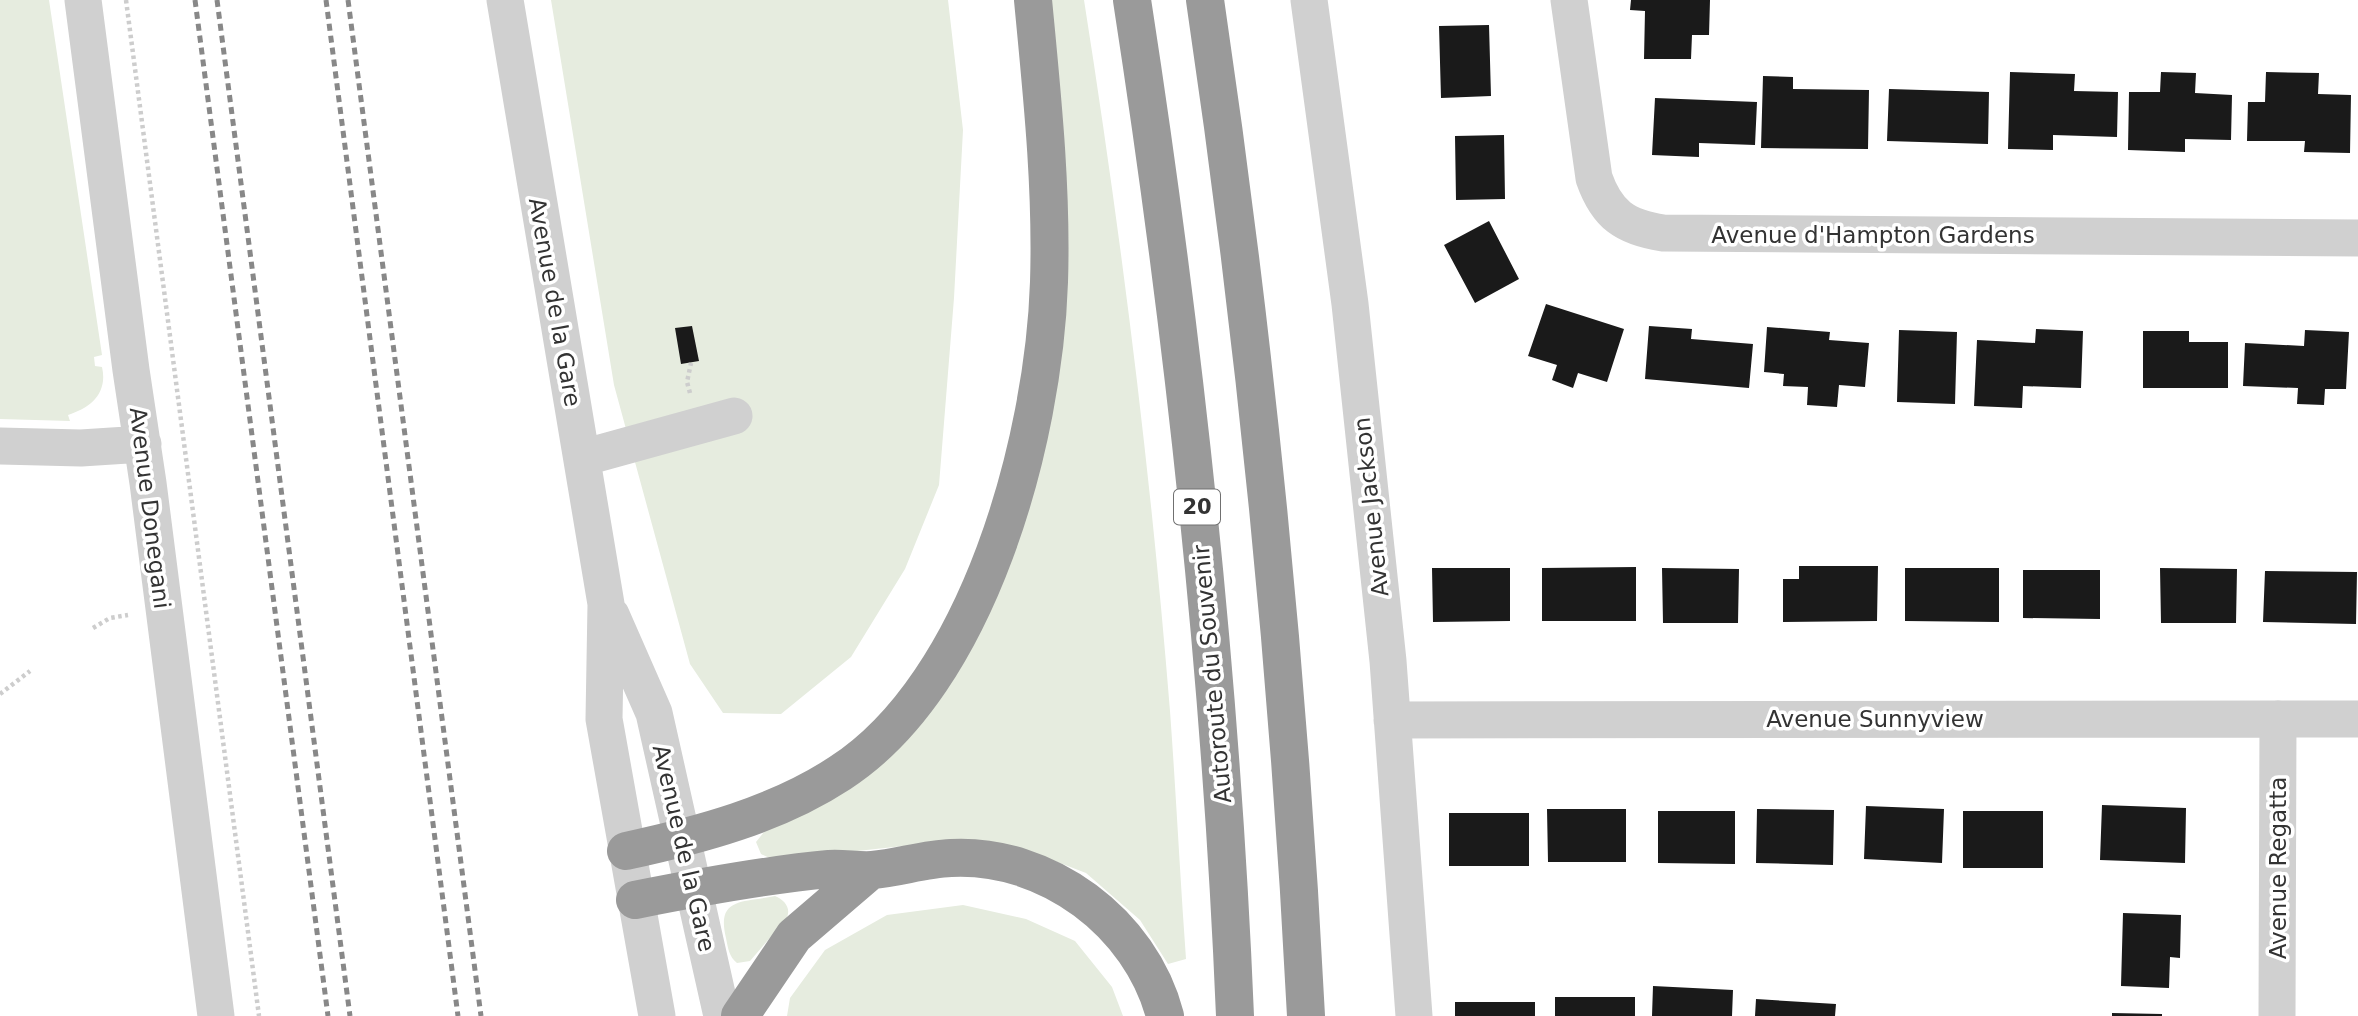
<svg xmlns="http://www.w3.org/2000/svg" width="2358" height="1016" font-family="'DejaVu Sans',sans-serif">
  <style>
    .green { fill: #e6ecdf }
    .building { fill: #1a1a1a }
    .lines { fill: none; stroke-linecap: round; stroke-linejoin: round }
    .path { stroke: #cdcdcd; stroke-width: 4.5; stroke-dasharray: 3.5 3.5; stroke-linecap: butt }
    .minor { stroke: #d0d0d0; stroke-width: 37 }
    .highway { stroke: #9a9a9a; stroke-width: 38 }
    .rail { stroke: #888; stroke-width: 5; stroke-dasharray: 7 5; stroke-linecap: butt }
    .labels { text-anchor: middle; stroke-width: 7; stroke-linejoin: round; paint-order: stroke }
    .shield { fill: #fff; stroke: #707070; stroke-width: 2 }
    .shield-label { font-size: 21px; font-weight: bold; fill: #333 }
    .street-label { font-size: 23px; fill: #333; stroke: #fff }
  </style>
  <rect width="100%" height="100%" fill="#fff"/>
  <path class="green" d="M0 0H49L102 355 94 357 95 366 102 367C108 393 91 408 68 415L70 421 0 419Z
    M551 0H948L963 130 954 298 939 485 905 569 851 657 781 714 723 713 690 664 614 385Z
    M1044 0H1084C1121 235 1151 473 1170 711 1176 793 1180 876 1186 959L1168 964 1140 920 1086 873 1034 853 931 843 774 860 761 854 756 842 764 832 882 755 1046 425Z
    M775 896C785 900 792 909 786 919L750 961 737 963C729 957 728 948 726 938 716 897 743 903 775 896Z
    M963 905 1026 919 1075 941 1112 987 1123 1016H787L790 998 825 950 887 915Z"/>
  <path class="building" d="M1631 0H1710L1709 35H1692L1691 59H1644L1645 11 1630 10Z
    M1489 25 1491 96 1441 98 1439 26Z
    M2010 72 2075 74 2074 91 2118 92 2117 137 2053 135V150L2008 149Z
    M2161 72 2196 73 2195 93 2232 95 2231 140 2185 139V152L2128 150 2129 92H2160Z
    M2266 72 2319 73 2318 94 2351 95 2350 153 2304 152 2305 141H2247L2248 102H2265Z
    M1763 76 1793 77V89L1869 90 1868 149 1761 148Z
    M1889 89 1989 92 1988 144 1887 141Z
    M1655 98 1757 102 1755 145 1699 143V157L1652 155Z
    M1504 135 1505 199 1456 200 1455 136Z
    M1489 221 1519 279 1475 303 1444 245Z
    M1546 304 1624 329 1607 382 1578 373 1573 388 1552 380 1557 365 1528 356Z
    M692 326 699 361 681 364 675 328Z
    M1649 326 1692 329 1691 339 1753 344 1749 388 1645 379Z
    M1767 327 1830 332 1829 340 1869 343 1865 387 1839 385 1837 407 1807 405 1808 387 1783 386 1784 374 1764 372Z
    M2036 329 2083 331 2081 388 2023 386 2022 408 1974 406 1977 340 2035 343Z
    M1899 330 1957 332 1955 404 1897 402Z
    M2305 330 2349 332 2346 389H2325L2324 405 2297 404 2298 388 2243 386 2245 343 2304 346Z
    M2143 331H2189V342H2228V388H2143Z
    M1799 566H1878L1877 621 1783 622V579H1799Z
    M1636 567V621H1542V568Z
    M1432 568H1510V621L1433 622Z
    M1662 568 1739 569 1738 623H1663Z
    M1905 568H1999V622L1905 621Z
    M2160 568 2237 569 2236 623H2161Z
    M2023 570H2100V619L2023 618Z
    M2265 571 2357 572 2356 624 2263 622Z
    M2102 805 2186 808 2185 863 2100 860Z
    M1866 806 1944 809 1942 863 1864 859Z
    M1547 809H1626V862H1548Z
    M1757 809 1834 810 1833 865 1756 863Z
    M1658 811H1735V864L1658 863Z
    M1963 811H2043V868H1963Z
    M1449 813H1529V866H1449Z
    M2123 913 2181 915 2180 958 2170 957 2169 988 2121 986Z
    M1653 986 1733 990 1732 1016H1652Z
    M1555 997H1635V1016H1555Z
    M1756 999 1836 1004 1835 1016H1755Z
    M1455 1002H1535V1016H1455Z
    M2112 1013 2162 1014V1016H2112Z"/>
  <g class="lines">
    <path class="path" d="M126 0 259 1016
      M690 393 687 382 691 363
      M93 628 110 618 128 615
      M0 694 30 671"/>
    <path class="minor" d="M83 0 131 370 148 483 216 1016
      M505 0 606 604 604 719 657 1016
      M1309 0 1350 304 1388 661 1414 1016
      M1569 0 1594 178C1607 215 1625 227 1663 233L2358 238
      M0 446 81 448 143 444
      M582 458 734 416
      M611 615 654 713 722 1016
      M1392 720 2358 719
      M2277 1016 2278 719"/>
    <path class="highway" d="M1132 0C1184 336 1221 676 1235 1016
      M1205 0C1255 337 1289 676 1306 1016
      M626 851C700 835 776 815 840 773 979 683 1044 439 1049 282 1052 188 1042 94 1033 0
      M635 900C700 887 764 875 829 869 844 868 858 871 872 870 898 868 924 859 951 858 1047 853 1141 923 1165 1016
      M740 1016 794 936 871 870"/>
    <path class="rail" d="M195 0 328 1016
      M217 0 350 1016
      M326 0 458 1016
      M348 0 481 1016"/>
  </g>
  <g class="labels">
    <rect class="shield" x="1174" y="489.5" width="46" height="35" rx="5"/>
    <g class="shield-label">
      <text x="1197" y="514">20</text>
    </g>
    <g class="street-label">
      <text x="1873" y="243">Avenue d'Hampton Gardens</text>
      <text transform="translate(555 302) rotate(80)" y="8">Avenue de la Gare</text>
      <text transform="translate(1371 507) rotate(-96)" y="8">Avenue Jackson</text>
      <text transform="translate(150 508) rotate(83)" y="8">Avenue Donegani</text>
      <text transform="translate(1212 674) rotate(-95)" y="8">Autoroute du Souvenir</text>
      <text x="1875" y="727">Avenue Sunnyview</text>
      <text transform="translate(684 848) rotate(77)" y="8">Avenue de la Gare</text>
      <text transform="translate(2278 868) rotate(-90)" y="8">Avenue Regatta</text>
    </g>
  </g>
</svg>
